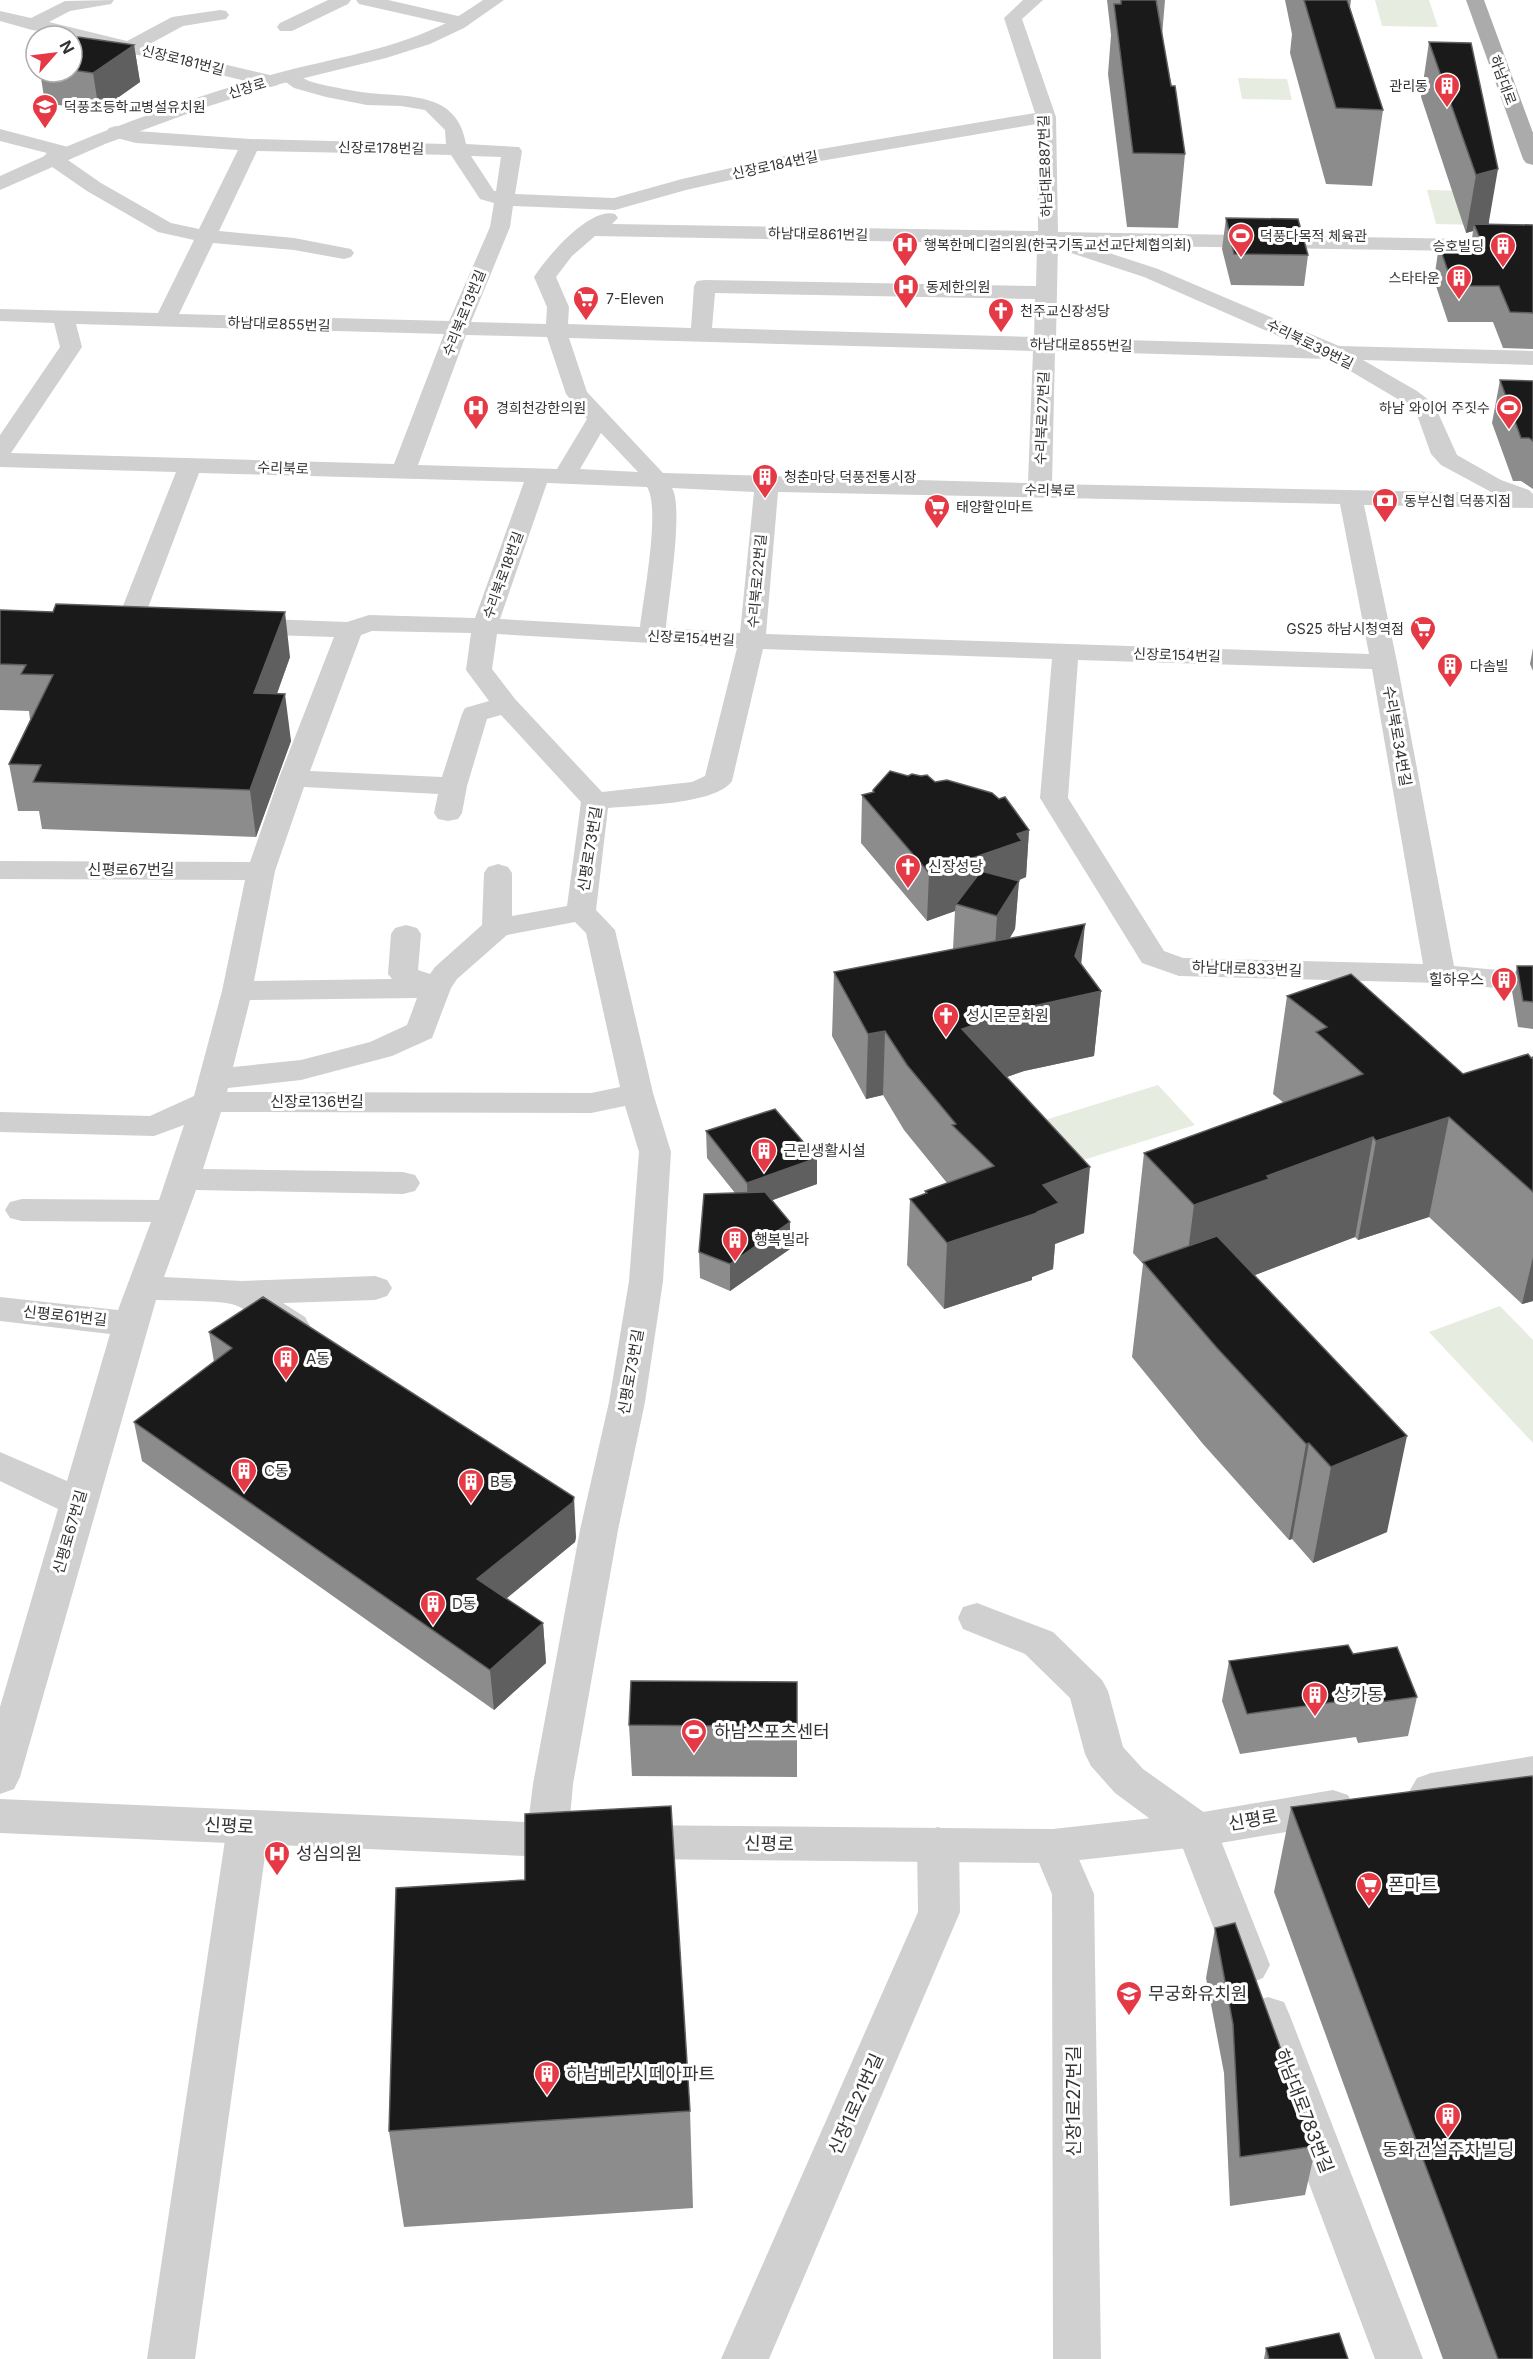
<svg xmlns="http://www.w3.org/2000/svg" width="1533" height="2359" font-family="Inter,'Noto Sans KR',sans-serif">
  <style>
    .green { fill: #e6ecdf }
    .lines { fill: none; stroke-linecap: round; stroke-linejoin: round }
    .minor { fill: #d0d0d0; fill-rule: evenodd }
    .tertiary { fill: #d0d0d0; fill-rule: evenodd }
    .primary { fill: #ababab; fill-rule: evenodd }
    .wall { fill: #8c8c8c }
    .shaded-wall { fill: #5f5f5f }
    .building { fill: #1a1a1a; stroke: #5f5f5f; stroke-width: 1.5 }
    .labels { text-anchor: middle; stroke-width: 6; stroke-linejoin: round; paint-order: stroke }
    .far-street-label { font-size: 14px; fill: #333; stroke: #fff }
    .far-poi-label { font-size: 14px; fill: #333; stroke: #fff; text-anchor: start }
    .street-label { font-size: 15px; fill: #333; stroke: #fff }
    .poi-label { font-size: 15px; fill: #333; stroke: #fff; text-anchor: start }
    .near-poi-label { font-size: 18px; fill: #333; stroke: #fff; text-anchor: start }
    .near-street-label { font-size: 18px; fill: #333; stroke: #fff }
  </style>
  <rect width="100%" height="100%" fill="#fff"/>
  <path class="green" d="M1375 0H1429L1438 27 1382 26Z
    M1238 78 1287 79 1292 100 1242 99Z
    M1427 190 1470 191 1479 225 1436 224Z
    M1158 1085 1195 1125 1080 1161 1045 1120Z
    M1500 1306 1533 1340V1443L1429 1332Z"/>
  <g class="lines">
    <path class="minor" d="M114 0 111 4 70 11 49 22 127 41 172 17 220 10 226 11 229 15 226 19 183 26 146 46 278 77 280 81 278 85 271 87 72 39V36L32 30 0 21V11L31 18 65 1Z
      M328 0H351L348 4 292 31H280L277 27 280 23Z
      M356 0H388L467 18 470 22 467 26 461 27 359 4Z
      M1023 0H1043L1022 19 1056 117 1058 232 1533 240V252L1085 245 1158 269 1339 346 1533 351V365L1363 360 1417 391 1434 404 1457 455 1501 480 1529 490 1533 494V508L1364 505 1397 662 1454 966 1533 973V991L1440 983 1179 976 1142 963 1040 798 1052 659 763 649 732 781C715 805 637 805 608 808L596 910 615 930 653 1093 671 1152 663 1281 645 1402 618 1530 573 1784 568 1840 562 1852 547 1857 532 1852 526 1840 533 1784 580 1530 609 1402 629 1281 639 1152 625 1106 591 1113 221 1112 203 1169 403 1172 415 1175 420 1183 415 1191 403 1194 196 1190 164 1277 242 1281 375 1276 387 1280 392 1288 387 1296 375 1300 283 1303 305 1317 310 1326 305 1335C274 1344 261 1315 235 1305 223 1300 172 1301 156 1300L20 1777 14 1789 0 1794V1707L58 1509 0 1481V1452L67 1481 110 1334 0 1321V1297L118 1310 151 1222 22 1221 10 1218 5 1210 10 1202 22 1199 159 1200 184 1125 154 1136 0 1132V1112L150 1116 194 1096 222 991 245 880 0 879V861L250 862 279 778 334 637 242 634 233 631 229 626 233 621 242 618 347 622 369 615 475 618 524 482 199 473 143 621 139 626 130 629 121 626 117 621 176 472 0 467V435L60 347 54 323 0 321V309L158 313 194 240 158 232 87 191 45 162 42 158 47 153 0 141V129L72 148 75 152 72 156 65 158 101 183 171 223 199 229 238 150 136 143 109 136 106 132 109 128 116 126 136 131 250 139 446 144 445 130 425 110 401 106 367 105 326 97 294 88 279 77 281 73 288 71C296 73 302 78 309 81 324 86 340 88 355 91 397 99 457 86 466 144L519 147 522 151 515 194 614 198 682 179 797 153 1035 113 1004 18ZM1037 124 1038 231 612 224 618 218 615 214C589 207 547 257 534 277L547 307 546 324 471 322 510 227 513 206 615 210 686 190 797 165ZM257 151 451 155 480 199 494 203 490 227 449 321 179 314 213 243 294 250 344 259 351 257 354 253 351 249 294 238 219 231ZM471 156 501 157 496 191H494ZM595 236 1037 244 1036 286 705 280 697 281 694 286 691 328 568 324 569 307 556 277 572 256ZM1058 244H1072L1068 249 1071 253 1144 277 1299 345 1056 338ZM715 293 1035 299 1034 337 712 328ZM76 324 444 334 394 464 11 453 82 347ZM466 335 547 337 566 394 587 419 557 469 418 465ZM569 338 1033 351 1028 483 663 473 587 392ZM1055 351 1330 359 1401 401 1416 412 1431 454 1441 465 1493 493 1052 484ZM601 433 638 472 580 469ZM547 483 647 487C661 508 643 599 640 627L500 619ZM672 488 754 492 740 633 666 628C668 601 684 507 672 488ZM778 492 1340 504 1369 654 766 634ZM372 631 471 633 466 670 489 701 465 708 462 714 442 777 310 771 361 635ZM497 634 737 648 705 776 692 782 602 792 515 699 492 669ZM1078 660 1372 669 1423 964 1183 958 1164 951 1068 798ZM501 715 581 802 567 906 512 916V873L508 867 498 864 488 867 484 873 482 925 435 967 430 974 418 970 421 934 417 928 406 925 395 928 391 934 388 974 392 979 254 981 275 871 304 787 438 794 434 813 438 819 448 821 458 819 462 813 467 786 487 719ZM575 922 586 933 620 1087 591 1093 227 1092 228 1088 301 1080 392 1056 432 1038 451 988 457 979 507 935ZM417 998 407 1025 370 1042 301 1060 233 1067 250 1000Z
      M977 1603 1053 1632 1102 1680 1108 1691 1123 1747 1143 1769 1212 1818 1270 1965 1263 1978 1248 1984 1233 1978 1180 1841 1115 1793 1091 1766 1085 1754 1070 1698 1025 1654 963 1629 958 1618 963 1607Z
      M248 1810 263 1815 269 1827 195 2359H147L227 1827 233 1815Z
      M938 1827 953 1832 959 1844 960 1912 769 2359H721L918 1912 917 1844 923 1832Z
      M1053 1829 1068 1834 1094 1894 1101 2359H1053L1052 1894 1032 1846 1038 1834Z
      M1268 1997 1284 2002 1290 2016 1423 2359H1375L1246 2016 1252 2002Z"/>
    <path class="tertiary" d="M483 0H504L464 28 430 44 386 58 276 85 206 107 105 144 0 190V176C84 137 171 104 260 78 320 60 383 53 440 26 456 19 469 9 483 0Z
      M1533 1756V1790L1431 1807 1417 1802 1410 1790 1417 1778 1431 1773Z
      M1333 1790 1348 1795 1354 1807 1348 1819 1333 1824 1197 1847 1053 1863 628 1859 613 1854 607 1842 613 1830 628 1825 1053 1829 1197 1813Z
      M0 1799 571 1824 586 1829 592 1841 586 1853 571 1858 0 1833Z"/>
    <path class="primary" d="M1466 0H1484L1533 133V165L1526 163 1523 159Z"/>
  </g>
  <path class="wall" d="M1107 0H1165L1162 36 1185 154 1178 228 1127 227 1108 74 1111 35Z
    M1285 0H1351L1350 8 1383 110 1372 186 1326 184 1290 53 1292 34Z
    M72 42 134 45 140 82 99 111 45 103 40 72H72Z
    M1429 42 1471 43 1489 224 1533 225V349L1503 348 1493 322H1448L1434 280 1439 245 1471 246 1473 231 1466 233 1421 97Z
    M1226 218 1308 255 1304 286 1231 285 1222 249Z
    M1500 380 1533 381V489L1521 481H1513L1492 423Z
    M0 610 290 657 277 694 291 741 256 837 42 829 39 811H18L9 764 30 720 29 711 0 710Z
    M1533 648V671L1530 664Z
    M935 782 1029 830 1026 877 1019 880 1015 929 1010 938 1081 965 1101 991 1094 1056 1024 1071 1007 1077 1084 1233 1055 1244 1053 1269 1032 1277V1280L944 1309 907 1265 910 1199 925 1194V1191L947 1183 904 1130 883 1095 866 1099 832 1036 834 972 953 949 955 911 927 921 861 843 862 795 872 793 873 790Z
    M1517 966H1533V1029L1518 1027 1512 991Z
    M1287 996 1463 1074 1533 1057V1301L1522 1304 1429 1217 1358 1240 1355 1237 1255 1275 1387 1532 1313 1563 1292 1539 1289 1540 1203 1444 1132 1357 1143 1264 1133 1253 1144 1153 1284 1103 1273 1094Z
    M706 1131 817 1158V1184L772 1200 790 1249 730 1291 700 1278 699 1252 735 1193 707 1158Z
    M209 1332 576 1537 575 1542 506 1599 543 1623 546 1663 494 1710 142 1461 134 1422 214 1362Z
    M1353 1654 1417 1697 1408 1736 1358 1743 1356 1737 1240 1754 1222 1701 1229 1661Z
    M797 1682V1777L632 1776 629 1725Z
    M1291 1807 1533 2359H1443L1274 1892Z
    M1215 1928 1316 2146 1305 2195 1230 2206 1224 2073 1206 1978Z
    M690 2111 693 2208 404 2227 389 2131Z
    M1266 2348 1348 2359H1264Z"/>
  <path class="shaded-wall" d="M134 45 140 82 99 111 93 73Z
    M1498 169 1488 227 1474 224 1473 231 1466 233 1476 175Z
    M285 612 290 657 260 740 254 693Z
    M285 694 291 741 256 837 250 790Z
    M1029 830 1026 877 1019 880 1015 929 994 964 997 916 956 904 955 911 927 921 929 873 1017 834Z
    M1085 924 1079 988 1101 991 1094 1056 1024 1071 959 1094 962 1029 1029 1007 1075 956Z
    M885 1031 883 1095 866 1099 868 1034Z
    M1449 1117 1429 1217 1358 1240 1376 1141Z
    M1373 1137 1355 1237 1255 1275 1254 1279 1181 1306 1194 1205 1267 1176Z
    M817 1158V1184L748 1209 747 1183Z
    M1090 1167 1084 1233 1055 1244 1053 1269 1032 1277V1280L944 1309 947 1243 1037 1212 1043 1185Z
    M790 1222V1249L730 1291V1264Z
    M1533 1257V1301L1522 1304Z
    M1407 1436 1387 1532 1313 1563 1331 1467Z
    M1309 1443 1292 1539 1289 1540 1306 1444Z
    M574 1497 576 1537 575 1542 481 1619 477 1579Z
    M543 1623 546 1663 494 1710 490 1670Z"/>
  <path class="building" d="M1121 0H1156L1171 86H1175L1185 154 1133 153 1114 4H1121Z
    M1304 0H1347L1383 110 1336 108Z
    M78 37 134 45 93 73 72 70V42Z
    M1429 42 1471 43 1498 169 1476 175Z
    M1226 218 1298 219 1308 255 1234 254Z
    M1474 224 1533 225V313L1510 312 1499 286H1453L1439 245 1483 246Z
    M1500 380 1533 381V441L1529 438H1521Z
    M56 604 285 612 254 693 285 694 250 790 33 782 41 765 9 764 53 675 21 674 26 665 0 664V610L53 612Z
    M890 771 908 776 912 774 921 776 927 775 935 782 947 780 992 793 999 799 1005 797 1029 830 1017 834 1022 841 929 873 862 795 874 792 873 790Z
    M981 871 1019 881 997 916 956 904Z
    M1085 924 1075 956 1101 991 1029 1007 962 1029 1090 1167 1043 1185 1059 1203 1037 1212V1213L947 1243 910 1199 927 1193 925 1191 994 1166 952 1125 956 1124 907 1065 885 1031 868 1034 834 972Z
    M1517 966H1533V1002L1523 1001Z
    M1351 974 1463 1074 1528 1054 1531 1058 1533 1057V1192L1449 1117 1376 1141 1373 1137 1267 1176 1269 1179 1194 1205 1144 1153 1363 1074 1316 1032 1327 1027 1287 996Z
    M775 1109 817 1158 747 1183 706 1131Z
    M765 1192 790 1222 730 1264 699 1252 704 1194Z
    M1217 1236 1407 1436 1331 1467 1309 1443 1306 1444 1217 1348 1143 1262Z
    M263 1297 574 1497 573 1502 477 1579 543 1623 490 1670 134 1422 232 1348 209 1332Z
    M1348 1645 1353 1654 1397 1647 1417 1697 1366 1704 1364 1698 1247 1714 1229 1661Z
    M631 1681 797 1682V1727L629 1725Z
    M1532 1776 1533 1778V2359H1498L1291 1807Z
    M671 1806 690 2111 389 2131 396 1888 525 1880V1814Z
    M1235 1923 1316 2146 1240 2157 1233 2024 1215 1928Z
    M1339 2333 1348 2359H1269L1266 2348Z"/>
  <defs>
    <symbol id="building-pin" viewBox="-11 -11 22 30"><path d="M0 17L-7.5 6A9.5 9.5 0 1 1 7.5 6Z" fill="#e63946" stroke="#fff"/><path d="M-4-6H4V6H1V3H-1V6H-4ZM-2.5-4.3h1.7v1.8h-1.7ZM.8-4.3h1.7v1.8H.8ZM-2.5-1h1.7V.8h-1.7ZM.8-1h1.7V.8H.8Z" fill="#fff"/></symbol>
    <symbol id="school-pin" viewBox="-11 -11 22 30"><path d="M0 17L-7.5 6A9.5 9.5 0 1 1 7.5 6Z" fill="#e63946" stroke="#fff"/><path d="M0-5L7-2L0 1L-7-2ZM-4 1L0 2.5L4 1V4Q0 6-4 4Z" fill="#fff"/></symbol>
    <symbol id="stadium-pin" viewBox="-11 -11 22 30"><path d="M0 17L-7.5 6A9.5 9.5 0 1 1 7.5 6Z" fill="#e63946" stroke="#fff"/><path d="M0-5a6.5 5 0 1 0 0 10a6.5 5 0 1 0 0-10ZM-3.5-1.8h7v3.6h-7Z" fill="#fff"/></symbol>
    <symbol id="hospital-pin" viewBox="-11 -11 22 30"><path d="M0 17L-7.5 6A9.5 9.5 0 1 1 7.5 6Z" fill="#e63946" stroke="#fff"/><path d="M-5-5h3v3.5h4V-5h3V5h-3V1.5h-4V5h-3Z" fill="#fff"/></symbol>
    <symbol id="supermarket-pin" viewBox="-11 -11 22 30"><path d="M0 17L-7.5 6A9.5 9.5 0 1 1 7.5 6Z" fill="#e63946" stroke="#fff"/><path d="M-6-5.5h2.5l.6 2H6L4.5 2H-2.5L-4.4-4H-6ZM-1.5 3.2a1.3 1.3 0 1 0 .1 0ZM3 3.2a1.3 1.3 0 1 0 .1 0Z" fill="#fff"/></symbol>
    <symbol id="church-pin" viewBox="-11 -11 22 30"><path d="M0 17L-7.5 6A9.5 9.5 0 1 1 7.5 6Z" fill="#e63946" stroke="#fff"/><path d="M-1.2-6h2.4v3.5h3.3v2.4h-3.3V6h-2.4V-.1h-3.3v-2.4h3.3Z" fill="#fff"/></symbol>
    <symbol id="bank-pin" viewBox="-11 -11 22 30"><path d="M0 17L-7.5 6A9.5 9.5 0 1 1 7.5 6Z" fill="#e63946" stroke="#fff"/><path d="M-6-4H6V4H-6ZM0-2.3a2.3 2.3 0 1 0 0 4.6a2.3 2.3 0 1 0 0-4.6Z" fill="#fff"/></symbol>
  </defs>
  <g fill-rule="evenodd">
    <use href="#building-pin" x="1432" y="71" width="30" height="40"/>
    <use href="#school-pin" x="30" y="92" width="30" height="40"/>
    <use href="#stadium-pin" x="1226" y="221" width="30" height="40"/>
    <use href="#hospital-pin" x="890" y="230" width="30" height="40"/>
    <use href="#building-pin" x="1488" y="231" width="30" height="40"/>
    <use href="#building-pin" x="1444" y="263" width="30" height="40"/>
    <use href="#hospital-pin" x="891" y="272" width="30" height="40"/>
    <use href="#supermarket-pin" x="571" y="284" width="30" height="40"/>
    <use href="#church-pin" x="986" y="296" width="30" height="40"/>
    <use href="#hospital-pin" x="461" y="393" width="30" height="40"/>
    <use href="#stadium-pin" x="1494" y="393" width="30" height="40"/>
    <use href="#building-pin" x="750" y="462" width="30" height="40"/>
    <use href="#bank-pin" x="1370" y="486" width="30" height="40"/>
    <use href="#supermarket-pin" x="922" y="492" width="30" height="40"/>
    <use href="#supermarket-pin" x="1408" y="614" width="30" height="40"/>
    <use href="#building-pin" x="1435" y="651" width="30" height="40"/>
    <use href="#church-pin" x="893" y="852" width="30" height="40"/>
    <use href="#building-pin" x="1489" y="965" width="30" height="40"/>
    <use href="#church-pin" x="931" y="1001" width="30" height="40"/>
    <use href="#building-pin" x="749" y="1136" width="30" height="40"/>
    <use href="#building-pin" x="720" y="1225" width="30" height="40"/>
    <use href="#building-pin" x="271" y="1344" width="30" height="40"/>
    <use href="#building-pin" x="229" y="1456" width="30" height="40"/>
    <use href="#building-pin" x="456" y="1467" width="30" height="40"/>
    <use href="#building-pin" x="418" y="1589" width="30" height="40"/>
    <use href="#building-pin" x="1300" y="1680" width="30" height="40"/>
    <use href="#stadium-pin" x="679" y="1717" width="30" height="40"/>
    <use href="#hospital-pin" x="262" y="1839" width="30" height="40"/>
    <use href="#supermarket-pin" x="1354" y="1870" width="30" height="40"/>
    <use href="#school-pin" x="1114" y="1979" width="30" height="40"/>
    <use href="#building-pin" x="532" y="2059" width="30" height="40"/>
    <use href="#building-pin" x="1433" y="2101" width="30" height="40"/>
  </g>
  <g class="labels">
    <g class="far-street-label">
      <text transform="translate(183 60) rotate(14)" y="5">신장로181번길</text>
      <text transform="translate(1503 80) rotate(70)" y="5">하남대로</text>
      <text transform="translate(247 88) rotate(-17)" y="5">신장로</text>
      <text transform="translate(381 148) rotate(1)" y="5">신장로178번길</text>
      <text transform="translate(775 165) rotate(-12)" y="5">신장로184번길</text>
      <text transform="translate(1045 166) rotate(-92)" y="5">하남대로887번길</text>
      <text transform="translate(818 234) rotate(1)" y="5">하남대로861번길</text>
      <text transform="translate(464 313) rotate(-68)" y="5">수리북로13번길</text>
      <text transform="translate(279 324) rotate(2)" y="5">하남대로855번길</text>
      <text transform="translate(1310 344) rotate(26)" y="5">수리북로39번길</text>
      <text transform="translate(1081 345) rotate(1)" y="5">하남대로855번길</text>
      <text transform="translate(1042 418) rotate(-88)" y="5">수리북로27번길</text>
      <text transform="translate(283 468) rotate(2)" y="5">수리북로</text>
      <text transform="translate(1050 490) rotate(1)" y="5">수리북로</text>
      <text transform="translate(503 575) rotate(-70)" y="5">수리북로18번길</text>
      <text transform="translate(757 581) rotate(-85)" y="5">수리북로22번길</text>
      <text transform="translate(691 638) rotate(3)" y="5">신장로154번길</text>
      <text transform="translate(1177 655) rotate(2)" y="5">신장로154번길</text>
    </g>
    <g class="far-poi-label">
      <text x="1428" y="91" text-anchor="end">관리동</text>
      <text x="64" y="112">덕풍초등학교병설유치원</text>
      <text x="1260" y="241">덕풍다목적 체육관</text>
      <text x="924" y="250">행복한메디컬의원(한국기독교선교단체협의회)</text>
      <text x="1484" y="251" text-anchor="end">승호빌딩</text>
      <text x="1440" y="283" text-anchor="end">스타타운</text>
      <text x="926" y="292">동제한의원</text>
      <text x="606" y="304">7-Eleven</text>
      <text x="1020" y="316">천주교신장성당</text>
      <text x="496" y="413">경희천강한의원</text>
      <text x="1490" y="413" text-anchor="end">하남 와이어 주짓수</text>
      <text x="784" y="482">청춘마당 덕풍전통시장</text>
      <text x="1404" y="506">동부신협 덕풍지점</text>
      <text x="956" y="512">태양할인마트</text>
      <text x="1404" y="634" text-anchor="end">GS25 하남시청역점</text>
      <text x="1470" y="671">다솜빌</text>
    </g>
    <g class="street-label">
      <text transform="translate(1397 736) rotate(80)" y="5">수리북로34번길</text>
      <text transform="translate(590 849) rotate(-81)" y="5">신평로73번길</text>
      <text x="131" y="875">신평로67번길</text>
      <text transform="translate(1247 969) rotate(2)" y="5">하남대로833번길</text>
      <text x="317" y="1107">신장로136번길</text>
      <text transform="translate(65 1316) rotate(6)" y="5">신평로61번길</text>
      <text transform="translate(631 1372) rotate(-80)" y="5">신평로73번길</text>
      <text transform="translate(70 1532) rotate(-74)" y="5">신평로67번길</text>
    </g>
    <g class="poi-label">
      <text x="928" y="872">신장성당</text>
      <text x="1484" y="985" text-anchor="end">힐하우스</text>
      <text x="966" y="1021">성시몬문화원</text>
      <text x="783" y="1156">근린생활시설</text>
      <text x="754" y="1245">행복빌라</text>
      <text x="306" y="1364">A동</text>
      <text x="264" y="1476">C동</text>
      <text x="490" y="1487">B동</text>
      <text x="452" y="1609">D동</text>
    </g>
    <g class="near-poi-label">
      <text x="1334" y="1701">상가동</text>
      <text x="714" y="1738">하남스포츠센터</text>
      <text x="296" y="1860">성심의원</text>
      <text x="1388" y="1891">폰마트</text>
      <text x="1148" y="2000">무궁화유치원</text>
      <text x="566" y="2080">하남베라시떼아파트</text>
      <text x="1448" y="2156" text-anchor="middle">동화건설주차빌딩</text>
    </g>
    <g class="near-street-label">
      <text transform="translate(1253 1820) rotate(-10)" y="6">신평로</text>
      <text transform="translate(229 1826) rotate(3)" y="6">신평로</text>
      <text transform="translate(769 1844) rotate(1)" y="6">신평로</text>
      <text transform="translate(1074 2101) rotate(-90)" y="6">신장1로27번길</text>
      <text transform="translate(856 2104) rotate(-66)" y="6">신장1로21번길</text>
      <text transform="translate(1304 2111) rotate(69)" y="6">하남대로783번길</text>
    </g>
  </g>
  <g transform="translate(54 54) rotate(62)"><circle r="28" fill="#ffffff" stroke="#adadad" stroke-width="1.5"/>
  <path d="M0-4.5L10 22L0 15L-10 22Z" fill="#e63946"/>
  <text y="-9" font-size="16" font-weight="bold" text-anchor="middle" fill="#333333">N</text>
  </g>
</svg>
